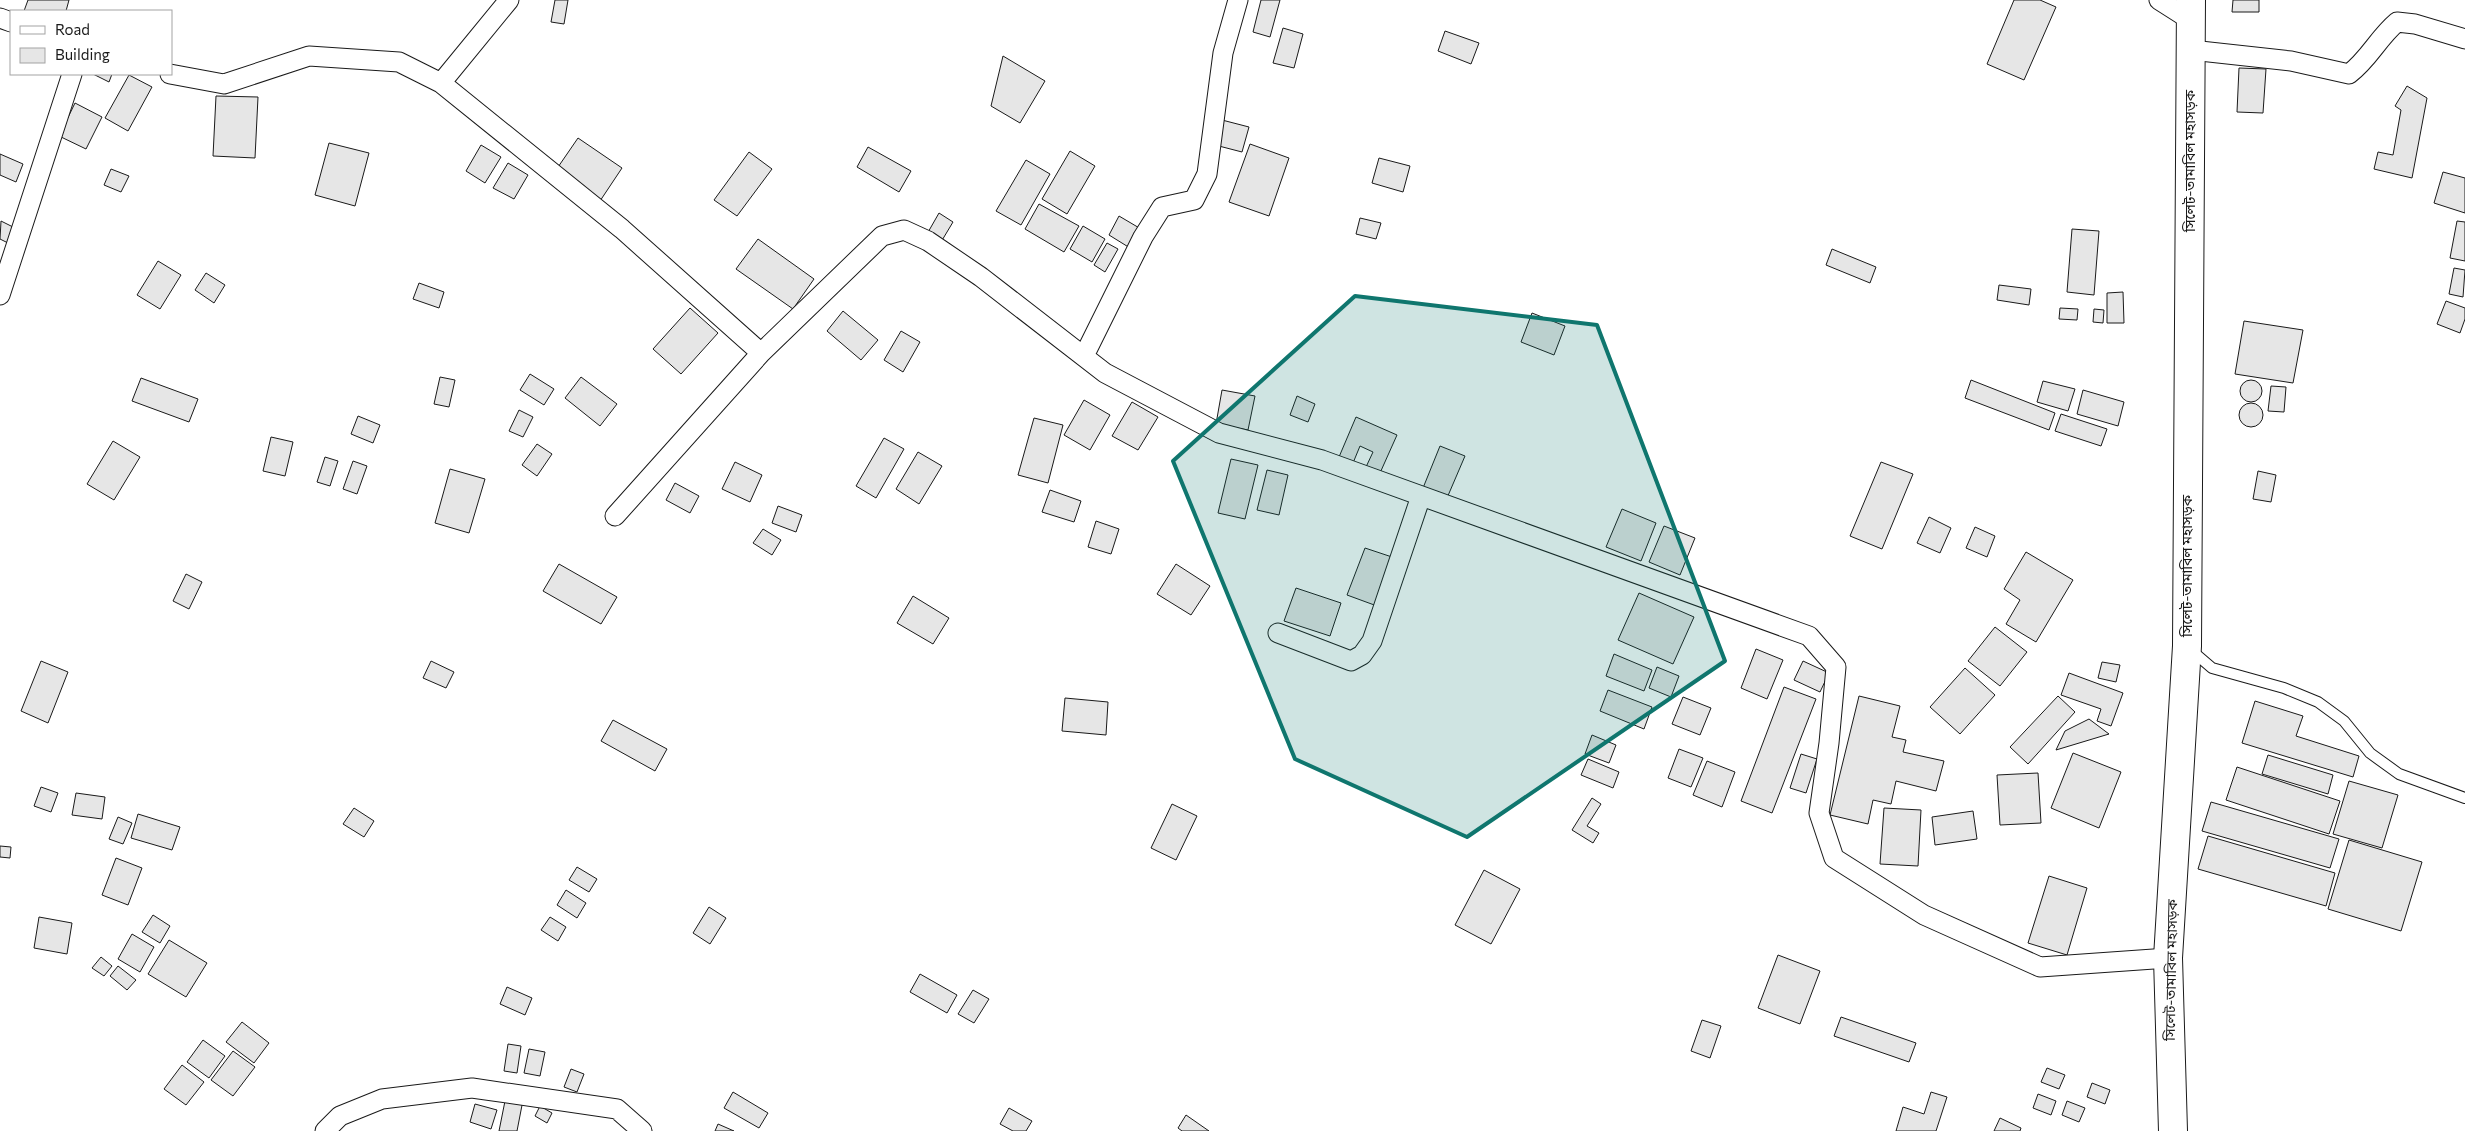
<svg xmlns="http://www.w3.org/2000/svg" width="2465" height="1131" font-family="Commissioner,'Noto Sans Bengali',sans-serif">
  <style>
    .building { fill: #e6e6e6; stroke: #1a1a1a }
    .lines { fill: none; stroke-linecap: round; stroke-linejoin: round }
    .lane-casing { stroke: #1a1a1a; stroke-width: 12 }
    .street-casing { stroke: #1a1a1a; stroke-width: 21 }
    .highway-casing { stroke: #1a1a1a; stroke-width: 30 }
    .lane { stroke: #fff; stroke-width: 10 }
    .street { stroke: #fff; stroke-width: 19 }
    .highway { stroke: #fff; stroke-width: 28 }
    .marked { fill: #0f766e; fill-opacity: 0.2; stroke: #0f766e; stroke-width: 4; stroke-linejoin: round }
    .labels { text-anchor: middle; stroke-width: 4; stroke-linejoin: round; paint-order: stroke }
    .street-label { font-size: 14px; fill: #1a1a1a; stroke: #fff }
  </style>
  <rect width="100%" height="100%" fill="#fff"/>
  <path class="building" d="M28 0H69L66 11H24Z
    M555 0H568L564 24 551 22Z
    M1261 0H1280L1270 37 1253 32Z
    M2014 0H2040L2056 7 2024 80 1987 64Z
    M2233 0H2259V12H2232Z
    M1283 28 1303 34 1294 68 1273 63Z
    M1445 31 1479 43 1471 64 1438 51Z
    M1003 56 1045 81 1020 123 991 106Z
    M2239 68 2266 69 2263 113 2237 112Z
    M93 74H112L109 82Z
    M129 75 152 87 128 131 105 118Z
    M2407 86 2427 98 2412 178 2374 169 2378 152 2393 155 2401 110 2395 106Z
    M216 96 258 97 255 158 213 156Z
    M75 103 102 117 86 149 59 136Z
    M1222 120 1249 127 1242 152 1215 145Z
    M578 138 622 168 600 201 556 170Z
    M329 143 369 153 355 206 315 195Z
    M1250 144 1289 158 1269 216 1229 202Z
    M481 145 501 157 485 183 466 171Z
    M868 147 911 171 899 192 857 167Z
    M1070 151 1095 166 1067 214 1042 199Z
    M749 152 772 169 737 216 714 200Z
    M0 154 23 164 16 182 0 175Z
    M1379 158 1410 166 1403 192 1372 183Z
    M1026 160 1050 174 1021 225 996 211Z
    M508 163 528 175 514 199 493 188Z
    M111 169 129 176 121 192 104 185Z
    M2443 172 2465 178V213L2434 203Z
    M1039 204 1079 226 1064 252 1025 229Z
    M939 213 953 222 941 242 927 234Z
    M1119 216 1141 229 1130 248 1109 235Z
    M1360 218 1381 223 1376 239 1356 234Z
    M1 221 15 228 8 243 0 239Z
    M2457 221 2465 222V261L2450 258Z
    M1083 226 1105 239 1092 262 1070 249Z
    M2072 229 2099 231 2094 295 2067 292Z
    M758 239 814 279 793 309 736 269Z
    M1107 243 1118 249 1105 272 1094 265Z
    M1832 249 1876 267 1870 283 1826 265Z
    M158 261 181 275 160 309 137 295Z
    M2454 268 2465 270 2463 297 2449 294Z
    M206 273 225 285 214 303 195 290Z
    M419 283 444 292 439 308 413 299Z
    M1999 285 2031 289 2029 305 1997 300Z
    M2123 292 2124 323H2107V293Z
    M2446 301 2465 308V319L2460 333 2437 324Z
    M690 308 718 333 681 374 653 349Z
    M2060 308 2078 309 2077 320 2059 319Z
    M2094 309 2104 310 2103 323 2093 322Z
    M843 311 878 340 861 360 827 331Z
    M1532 313 1565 326 1554 355 1521 342Z
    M2244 321 2303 330 2293 383 2235 374Z
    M901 331 920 342 903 372 884 360Z
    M530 374 554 389 544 405 520 390Z
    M440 377 455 380 449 407 434 404Z
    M581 377 617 404 600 426 565 398Z
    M141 378 198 399 189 422 132 401Z
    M1971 380 2055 413 2049 430 1965 398Z
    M2240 391a11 11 0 1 1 22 0a11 11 0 1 1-22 0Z
    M2043 381 2075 389 2068 411 2037 402Z
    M2271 386 2286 387 2284 412 2268 411Z
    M1222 390 1255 396 1248 430 1216 424Z
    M2083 390 2124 402 2118 426 2077 414Z
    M1297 396 1315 404 1308 422 1290 415Z
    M1084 400 1110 415 1090 450 1064 435Z
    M1132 402 1158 417 1138 450 1112 436Z
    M2239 415a12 12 0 1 1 24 0a12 12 0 1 1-24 0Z
    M519 410 533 417 523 437 509 431Z
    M2061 414 2107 429 2101 446 2055 431Z
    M358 416 380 425 373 443 351 434Z
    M1356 417 1397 435 1380 473 1366 467 1373 452 1360 446 1353 463 1339 457Z
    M1034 418 1063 425 1048 483 1018 475Z
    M271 437 293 442 285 476 263 471Z
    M884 438 904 449 876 498 856 486Z
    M113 441 140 457 114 500 87 484Z
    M537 444 552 454 537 476 522 465Z
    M1440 446 1465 456 1447 498 1423 488Z
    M918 452 942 466 919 504 896 489Z
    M325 457 338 461 330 486 317 482Z
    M1231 459 1258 465 1245 519 1218 513Z
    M353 461 367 466 357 494 343 489Z
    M735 462 762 475 750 502 722 489Z
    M1881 462 1913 474 1882 549 1850 536Z
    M450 469 485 479 469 533 435 523Z
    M1267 470 1288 475 1279 515 1257 510Z
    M2258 471 2276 475 2271 502 2253 499Z
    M675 483 699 496 690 513 666 500Z
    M1050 490 1081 501 1074 522 1042 512Z
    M778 506 802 515 796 532 772 523Z
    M1622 509 1656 523 1641 561 1606 547Z
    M1929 517 1951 528 1940 553 1917 543Z
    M1096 521 1119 529 1111 554 1088 547Z
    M1664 526 1695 538 1680 575 1649 562Z
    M1975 527 1995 536 1987 557 1966 548Z
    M763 529 781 540 772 555 753 543Z
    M1365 548 1395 558 1377 606 1347 595Z
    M2026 552 2073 580 2036 642 2006 624 2020 600 2004 589Z
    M559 564 617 597 601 624 543 591Z
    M1176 564 1210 586 1191 615 1157 594Z
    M186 574 202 582 189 609 173 601Z
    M1296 588 1341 603 1330 636 1284 621Z
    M1639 593 1694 617 1673 664 1618 640Z
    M913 596 949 618 933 644 897 623Z
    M1995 627 2027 652 2000 686 1968 661Z
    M1756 649 1783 660 1767 699 1741 688Z
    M1614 654 1652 670 1644 691 1606 676Z
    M41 661 68 672 48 723 21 711Z
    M431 661 454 672 446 688 423 678Z
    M1803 661 1829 673 1820 692 1794 680Z
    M2102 662 2120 665 2116 682 2098 678Z
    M1657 667 1679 676 1671 697 1649 688Z
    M1965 668 1995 695 1960 734 1930 707Z
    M2069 673 2123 693 2111 726 2097 721 2101 709 2061 695Z
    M1784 687 1816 699 1772 813 1741 801Z
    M1608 690 1652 707 1644 729 1600 711Z
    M1859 696 1900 706 1892 737 1906 740 1903 752 1944 761 1936 791 1896 781 1891 804 1873 800 1868 824 1830 815Z
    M2058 696 2075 712 2028 764 2010 747Z
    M1683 697 1711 708 1700 735 1672 724Z
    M1065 698 1108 702 1106 735 1062 731Z
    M2255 701 2303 716 2296 736 2359 756 2353 777 2242 743Z
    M2089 719 2109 734 2056 750 2065 731Z
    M613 720 667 749 655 771 601 741Z
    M1592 735 1616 745 1609 763 1585 754Z
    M1679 749 1703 758 1691 787 1668 778Z
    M2073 753 2121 772 2099 828 2051 808Z
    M1801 754 1817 759 1806 793 1790 788Z
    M2268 755 2333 775 2328 794 2262 774Z
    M1588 759 1619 772 1613 788 1581 775Z
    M1707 761 1735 772 1722 807 1693 795Z
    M2237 767 2340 801 2329 834 2226 800Z
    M2038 773 2041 823 2000 825 1997 775Z
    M2349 781 2398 795 2382 848 2333 834Z
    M41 787 58 793 51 812 34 806Z
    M76 793 105 797 102 819 72 815Z
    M1592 798 1601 804 1587 826 1599 833 1593 843 1572 830Z
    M2211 802 2339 839 2330 868 2202 831Z
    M1172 804 1197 816 1176 860 1151 848Z
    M354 808 374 821 364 837 343 824Z
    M1884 808 1921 810 1918 866 1880 864Z
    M1973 811 1977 839 1935 845 1932 817Z
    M138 814 180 827 172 850 131 838Z
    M118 817 132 823 123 844 109 839Z
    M2208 836 2335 873 2326 906 2198 869Z
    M2349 840 2422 862 2401 931 2328 909Z
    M0 846 11 847 10 858 0 857Z
    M116 858 142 868 128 905 102 895Z
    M577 867 597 879 589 892 569 880Z
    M1484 870 1520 889 1491 944 1455 925Z
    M2049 876 2087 888 2067 955 2028 943Z
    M566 890 586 903 577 918 557 905Z
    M709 907 726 918 710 944 693 933Z
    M153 915 170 926 160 943 142 932Z
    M39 917 72 923 67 954 34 948Z
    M550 917 566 927 558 941 541 930Z
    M132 934 154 947 140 972 118 959Z
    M169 940 207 963 186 997 148 974Z
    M1778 955 1820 971 1800 1024 1758 1008Z
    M101 957 112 966 104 976 92 968Z
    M118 966 136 980 127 990 110 976Z
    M920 974 957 995 947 1013 910 992Z
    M507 987 532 998 525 1015 500 1004Z
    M973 990 989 999 974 1023 958 1014Z
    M1841 1017 1916 1043 1909 1062 1834 1036Z
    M1702 1020 1721 1026 1710 1058 1691 1051Z
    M242 1022 269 1043 254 1063 226 1042Z
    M203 1040 225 1056 209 1078 187 1062Z
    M508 1044 521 1046 517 1073 504 1071Z
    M529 1049 545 1052 540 1076 524 1073Z
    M233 1051 255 1067 233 1096 211 1080Z
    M182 1065 204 1082 186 1105 164 1089Z
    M2047 1068 2065 1075 2059 1089 2041 1082Z
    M571 1069 584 1074 577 1092 564 1087Z
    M2092 1083 2110 1090 2105 1104 2087 1097Z
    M733 1092 768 1113 759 1128 724 1108Z
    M1931 1092 1947 1097 1936 1131H1896L1903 1107 1924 1114Z
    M2038 1094 2056 1101 2051 1115 2033 1108Z
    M506 1096 523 1100 517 1131H499Z
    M2067 1101 2085 1108 2079 1122 2062 1115Z
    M475 1104 497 1110 491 1129 470 1122Z
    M540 1106 552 1113 547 1123 535 1116Z
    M1009 1108 1032 1121 1026 1131H1013L1000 1124Z
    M1186 1115 1209 1131H1182L1178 1128Z
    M2000 1118 2021 1128 2020 1131H1994Z
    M718 1124 734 1131H715Z"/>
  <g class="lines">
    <defs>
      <path id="lane" d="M2191 650 2212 668 2284 688 2318 702 2344 721 2370 753 2399 774 2465 798"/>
      <path id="street" d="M2159 0 2192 21
        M0 18 11 22
        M2191 50 2291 61 2349 74C2369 59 2378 38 2397 22L2415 24 2465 39
        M170 74 224 84 309 56 399 62 441 83 622 229 761 353
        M441 83 509 0
        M0 295 72 74
        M1084 356 1143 237 1162 207 1194 200 1207 174 1223 53 1238 0
        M615 516 761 353 882 236 904 230 928 241 981 277 1105 373 1219 433 1322 460 1809 636 1836 667 1829 743 1819 813 1834 858 1924 915 2040 967 2168 958
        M1278 633 1351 661 1362 655 1372 641 1421 496
        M325 1131 340 1116 382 1099 472 1088 617 1109 642 1131"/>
      <path id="highway" d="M2173 1131 2168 958 2187 646 2191 0"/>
    </defs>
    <use href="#lane" class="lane-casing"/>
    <use href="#street" class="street-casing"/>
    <use href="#highway" class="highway-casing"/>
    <use href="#lane" class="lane"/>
    <use href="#street" class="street"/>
    <use href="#highway" class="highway"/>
  </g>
  <path class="marked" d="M1355 296 1597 325 1725 661 1467 837 1295 759 1173 461Z"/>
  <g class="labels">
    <g class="street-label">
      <text transform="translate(2190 161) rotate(-90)" y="5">সিলেট-তামাবিল মহাসড়ক</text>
      <text transform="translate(2187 566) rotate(-90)" y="5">সিলেট-তামাবিল মহাসড়ক</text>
      <text transform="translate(2171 970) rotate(-89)" y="5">সিলেট-তামাবিল মহাসড়ক</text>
    </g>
  </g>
  <rect x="10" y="10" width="162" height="65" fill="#ffffff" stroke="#a3a3a3"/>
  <rect x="20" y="26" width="25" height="8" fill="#ffffff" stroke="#a3a3a3"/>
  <text x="55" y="35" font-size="15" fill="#1a1a1a">Road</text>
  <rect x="20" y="48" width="25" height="15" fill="#e6e6e6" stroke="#a3a3a3"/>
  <text x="55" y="60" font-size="15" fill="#1a1a1a">Building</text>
</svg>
